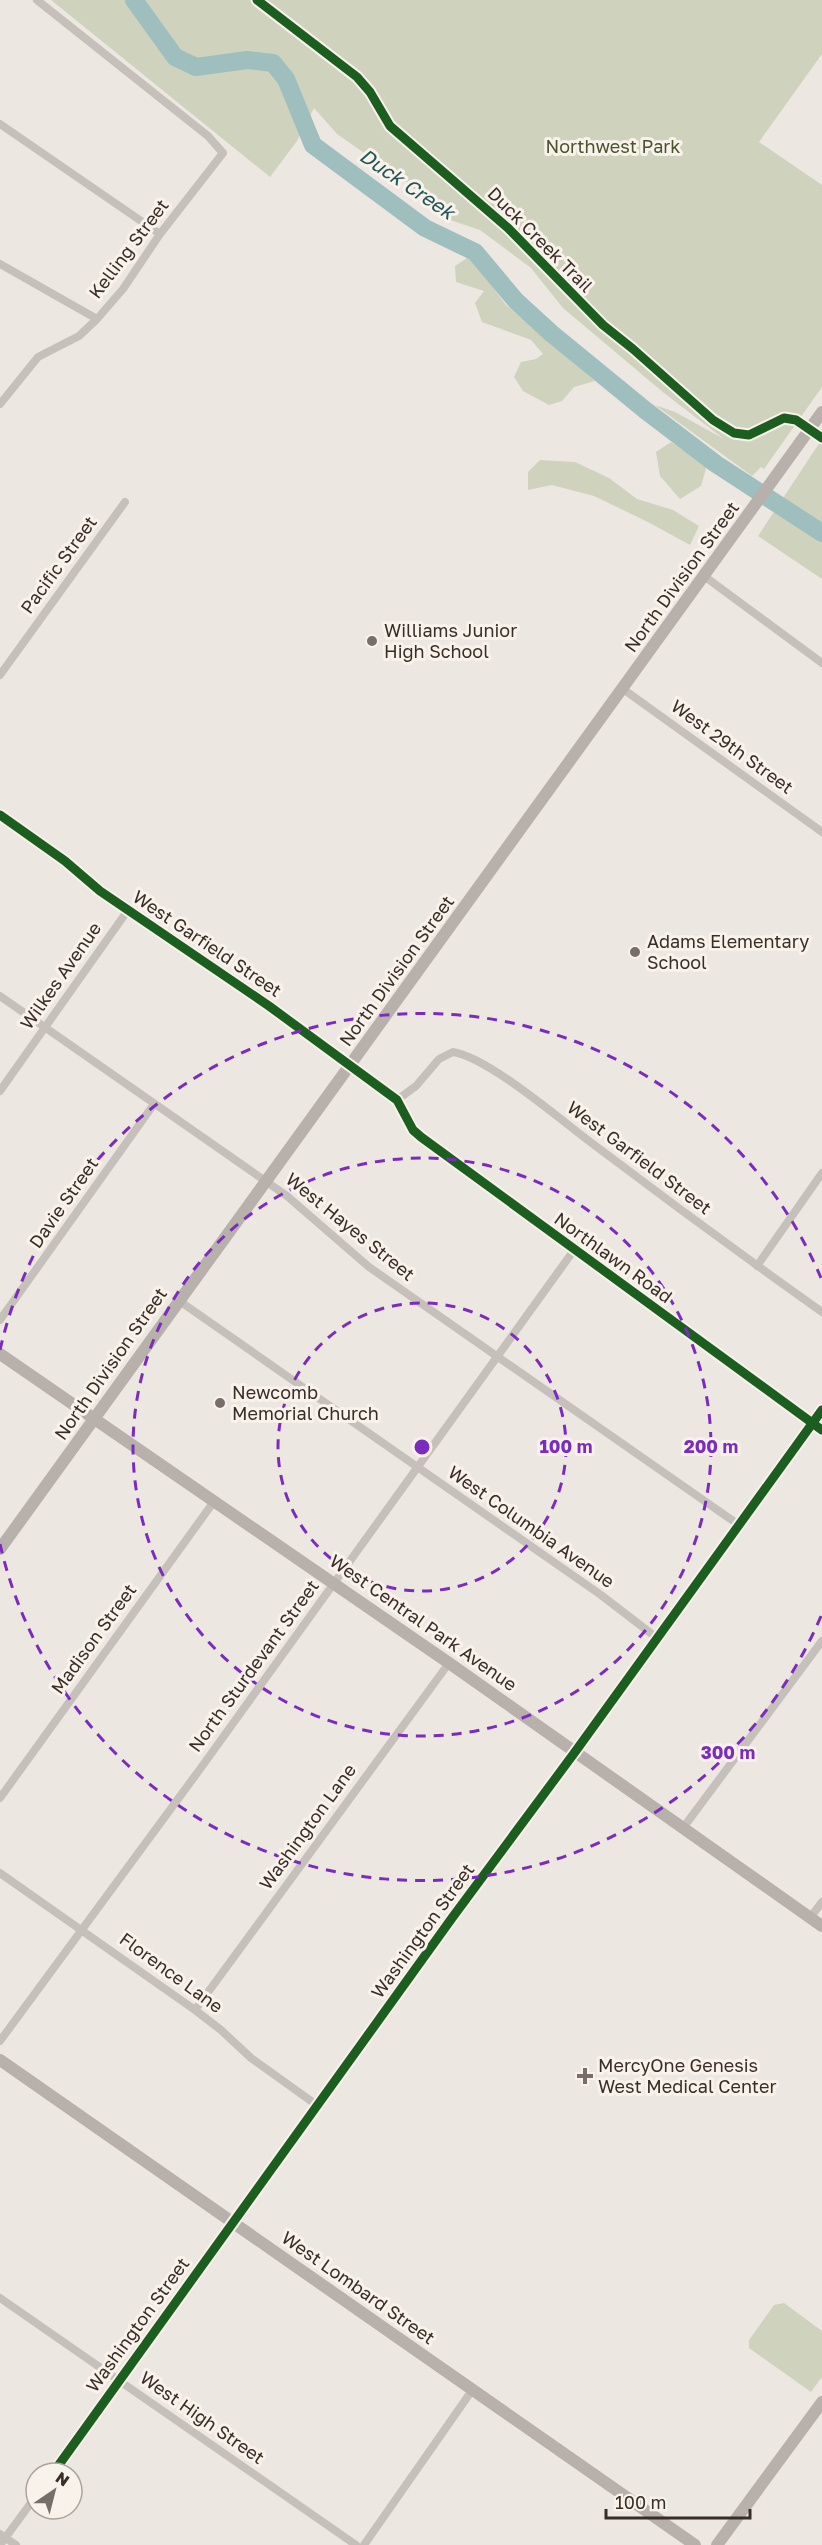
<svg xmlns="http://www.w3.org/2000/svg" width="822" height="2545" font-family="'Golos Text',sans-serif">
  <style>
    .green { fill: #cfd2bd }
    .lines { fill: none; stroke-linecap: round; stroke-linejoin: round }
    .river { stroke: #9fbebe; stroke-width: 18 }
    .street { stroke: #c6c0bb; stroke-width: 8 }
    .secondary { stroke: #b7b0ab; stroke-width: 12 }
    .cycleway-casing { stroke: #f9f2ea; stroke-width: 13 }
    .cycleway { stroke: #1b5e20; stroke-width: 9 }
    .ring { fill: none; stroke: #7b2cbf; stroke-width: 3; stroke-dasharray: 10 8 }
    .poi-dot { fill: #776e6a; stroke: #f9f2ea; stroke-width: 2 }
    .labels { text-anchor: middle; stroke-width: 6; stroke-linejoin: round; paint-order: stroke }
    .park-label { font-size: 18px; fill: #47542e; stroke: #f9f2ea }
    .street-label { font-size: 18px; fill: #372d29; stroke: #f9f2ea }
    .poi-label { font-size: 18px; fill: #372d29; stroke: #f9f2ea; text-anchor: start }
    .water-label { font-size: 20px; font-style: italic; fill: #205557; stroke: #f9f2ea }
    .centre { fill: #7b2cbf; stroke: #f9f2ea; stroke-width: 3 }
    .ring-label { font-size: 18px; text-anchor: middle; font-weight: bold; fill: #7b2cbf; stroke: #f9f2ea; stroke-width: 6; stroke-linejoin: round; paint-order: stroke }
  </style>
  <rect width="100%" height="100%" fill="#ede7e2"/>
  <path class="green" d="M51 0H822V54L759 142 822 185V387L764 469 761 467 752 476 655 405 675 412 724 439 664 393 563 308 531 268 480 230 441 217 410 185 337 134 314 108 297 141 270 177Z
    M470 256 506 305 595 381 574 387 562 401 549 405 523 391 514 377 521 362 536 359 543 354 531 340 482 322 475 303 484 291 456 282 455 266Z
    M822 439V579L758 536Z
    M671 442 707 465 701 486 680 499 660 476 656 452Z
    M540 460 575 462 609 478 637 499 673 510 699 526 690 545 648 522 594 496 552 485 528 490V472Z
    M784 2303 822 2331V2377L811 2392 749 2348V2340L774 2305Z"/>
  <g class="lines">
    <path class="river" d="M134 0 175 57 196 67 247 60 273 63 286 79 313 145 425 228 475 252 516 301 551 333 645 410 716 464 822 533"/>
    <path class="street" d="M0 124 160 234
      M0 264 97 319
      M0 404 38 357 79 336 97 319 123 289 160 234 223 153 208 136 37 0
      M704 576 822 663
      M0 675 125 502
      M623 689 822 832
      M0 815 65 861 100 891 269 1006 397 1100 413 1130 421 1137 822 1430
      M0 996 287 1196 369 1267 739 1525
      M0 1091 128 910
      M397 1100 416 1086 439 1059 453 1052C490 1058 564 1123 597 1147 671 1203 746 1258 822 1312
      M757 1266 822 1173
      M178 1300 601 1595 657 1638
      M0 1320 154 1104
      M0 1798 215 1500
      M683 1828 822 1641
      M0 1873 195 2010 221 2030 251 2058 318 2106
      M810 1918 822 1902
      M195 2010 449 1663
      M0 2041 203 1765 574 1250
      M0 2298 356 2545
      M53 2473 452 1918 575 1752 822 1410
      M0 2534 16 2545
      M0 2545 36 2496
      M364 2545 473 2389"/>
    <path class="secondary" d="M0 1354 449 1663 822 1926
      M0 1549 822 412
      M0 2060 695 2545
      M717 2545 822 2402"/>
    <defs>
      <path id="cycleway" d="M257 0 357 77 370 92 390 126 508 228 603 325 633 349 713 420 734 433 749 435 784 418 796 420 822 438
        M0 815 65 861 100 891 269 1006 397 1100 413 1130 421 1137 822 1430
        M53 2473 452 1918 575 1752 822 1410"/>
    </defs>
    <use href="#cycleway" class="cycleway-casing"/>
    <use href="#cycleway" class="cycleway"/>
  </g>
  <g class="ring">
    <circle cx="422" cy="1447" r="144"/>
    <circle cx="422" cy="1447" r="289"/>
    <path d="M821 1616A433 433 0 0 1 0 1544M0 1350A433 433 0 0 1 821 1278"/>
  </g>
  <g class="poi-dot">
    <circle cx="372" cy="641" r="6"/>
    <circle cx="635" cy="952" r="6"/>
    <circle cx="220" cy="1403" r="6"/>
    <path d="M582 2067h6v6h6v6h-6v6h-6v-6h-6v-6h6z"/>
  </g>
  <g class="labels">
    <g class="park-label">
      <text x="613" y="153">Northwest Park</text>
    </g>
    <g class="street-label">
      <text transform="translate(540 240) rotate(45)" y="6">Duck Creek Trail</text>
      <text transform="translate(129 249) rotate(-53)" y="6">Kelling Street</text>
      <text transform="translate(59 565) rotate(-54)" y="6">Pacific Street</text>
      <text transform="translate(682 577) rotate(-54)" y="6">North Division Street</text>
      <text transform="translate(732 747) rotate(36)" y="6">West 29th Street</text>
      <text transform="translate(207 944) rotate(34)" y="6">West Garfield Street</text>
      <text transform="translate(397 971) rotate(-54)" y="6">North Division Street</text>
      <text transform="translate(61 976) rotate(-55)" y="6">Wilkes Avenue</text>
      <text transform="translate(639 1158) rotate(37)" y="6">West Garfield Street</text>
      <text transform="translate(64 1203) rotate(-55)" y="6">Davie Street</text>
      <text transform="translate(350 1227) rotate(39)" y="6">West Hayes Street</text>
      <text transform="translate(613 1258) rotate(36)" y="6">Northlawn Road</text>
      <text transform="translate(111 1364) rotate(-55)" y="6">North Division Street</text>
      <text transform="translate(531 1527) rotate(35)" y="6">West Columbia Avenue</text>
      <text transform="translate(423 1623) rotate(35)" y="6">West Central Park Avenue</text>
      <text transform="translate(94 1639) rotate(-54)" y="6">Madison Street</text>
      <text transform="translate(254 1666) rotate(-54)" y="6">North Sturdevant Street</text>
      <text transform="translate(308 1827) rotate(-54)" y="6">Washington Lane</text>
      <text transform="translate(423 1931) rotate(-54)" y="6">Washington Street</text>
      <text transform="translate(171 1973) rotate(36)" y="6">Florence Lane</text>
      <text transform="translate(358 2288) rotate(35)" y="6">West Lombard Street</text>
      <text transform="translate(138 2325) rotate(-54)" y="6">Washington Street</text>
      <text transform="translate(202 2418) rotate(35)" y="6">West High Street</text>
    </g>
    <g class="poi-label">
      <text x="384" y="637">Williams Junior<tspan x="384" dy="21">High School</tspan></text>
      <text x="647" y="948">Adams Elementary<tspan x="647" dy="21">School</tspan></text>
      <text x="232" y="1399">Newcomb<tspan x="232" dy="21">Memorial Church</tspan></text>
      <text x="598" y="2072">MercyOne Genesis<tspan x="598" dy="21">West Medical Center</tspan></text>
    </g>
    <g class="water-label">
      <text transform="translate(407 184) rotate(34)" y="7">Duck Creek</text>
    </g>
  </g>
  <circle cx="422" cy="1447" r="9" class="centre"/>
  <g class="ring-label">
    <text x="566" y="1453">100 m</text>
    <text x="711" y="1453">200 m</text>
    <text x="728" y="1759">300 m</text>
  </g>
  <g transform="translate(54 2491) rotate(35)"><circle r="28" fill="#f9f2ea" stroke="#aba39d" stroke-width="1.5"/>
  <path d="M0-4.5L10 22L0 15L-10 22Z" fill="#776e6a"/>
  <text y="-9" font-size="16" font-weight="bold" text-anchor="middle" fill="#372d29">N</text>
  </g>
  <path d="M606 2509v9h144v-9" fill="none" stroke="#372d29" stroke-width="3"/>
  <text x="615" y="2509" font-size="18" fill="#372d29" stroke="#f9f2ea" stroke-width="4.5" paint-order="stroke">100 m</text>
</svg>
